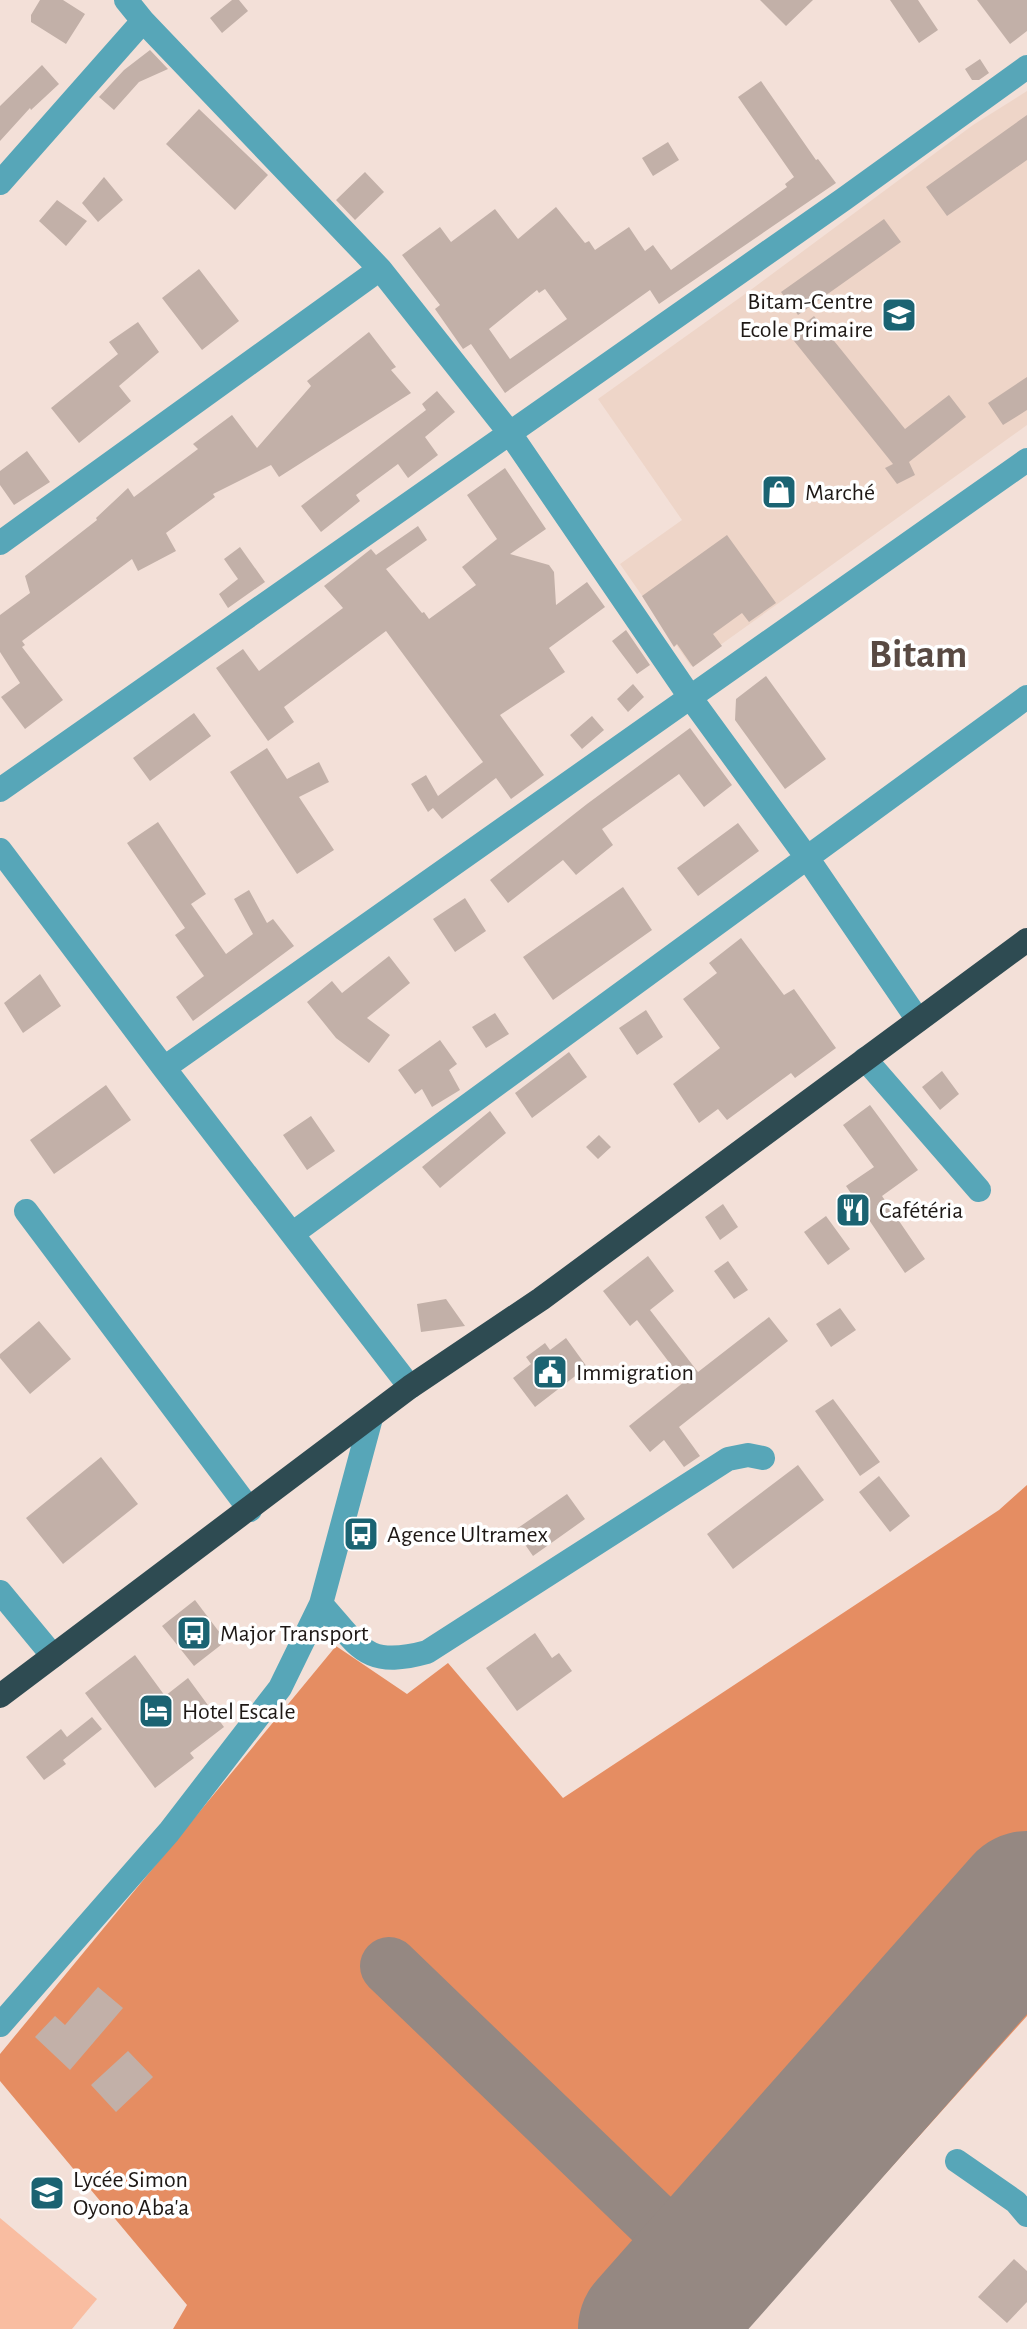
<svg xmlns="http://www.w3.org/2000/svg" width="1027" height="2329" font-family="'Alegreya Sans',sans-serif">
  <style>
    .built { fill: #eed5c8 }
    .green { fill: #f9bda1 }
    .forest { fill: #e58d62 }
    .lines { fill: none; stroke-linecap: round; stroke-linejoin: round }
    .taxiway { stroke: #958882; stroke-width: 58 }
    .runway { stroke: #958882; stroke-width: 146 }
    .building { fill: #c2b0a8; fill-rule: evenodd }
    .minor { stroke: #57a6b8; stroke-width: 24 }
    .highway { stroke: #2e4b52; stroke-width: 24 }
    .labels { text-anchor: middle; stroke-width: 7; stroke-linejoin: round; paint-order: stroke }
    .poi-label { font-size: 24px; fill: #1e1815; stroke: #fff; text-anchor: start }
    .town-label { font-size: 40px; font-weight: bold; fill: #594a43; stroke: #fff }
  </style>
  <rect width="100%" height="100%" fill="#f3e0d8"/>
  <path class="built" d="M1027 91V425L691 666 620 564 682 520 598 399 752 289 973 125Z"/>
  <path class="green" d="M0 2218 97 2299 72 2329H0Z"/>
  <path class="forest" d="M1027 1485V2016L746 2329H173L187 2305 0 2081V2054L336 1646 407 1694 448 1663 563 1798 999 1510Z"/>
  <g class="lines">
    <path class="taxiway" d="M389 1966 704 2269"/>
    <path class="runway" d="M651 2329 1027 1904"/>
  </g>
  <path class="building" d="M40 0H63L85 14 66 44 31 22V15Z
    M232 0H239L248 11 222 33 210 18Z
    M760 0H813L786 26Z
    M890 0H918L938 30 919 43Z
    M977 0H1027V31L1010 44Z
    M150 50 168 69 139 82 114 110 99 97 124 70Z
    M980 59 989 73 979 80H972L965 69Z
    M42 65 59 84 31 110 30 108 0 141V106Z
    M761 81 816 160 818 159 836 183 659 304 650 290 505 393 471 344 463 349 435 309 440 305 402 255 440 227 451 242 495 209 518 239 556 207 585 243 589 241 595 250 629 227 645 251 653 245 671 270 787 187 785 184 794 177 738 97ZM545 289 567 319 510 359 489 329 537 290 539 293Z
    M199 109 268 175 235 210 166 144Z
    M1027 115V160L947 216 926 187Z
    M668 142 679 160 653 176 642 158Z
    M365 172 384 192 355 220 336 200Z
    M104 177 123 200 98 222 82 203Z
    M57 200 87 221 66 246 39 221Z
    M884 219 901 242 798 315 781 292Z
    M199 269 239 321 202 350 162 298Z
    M814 316 905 429 949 395 966 417 909 462 915 475 897 484 885 468 893 464 790 336Z
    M138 322 159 352 119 386 131 401 79 443 51 408 118 354 109 342Z
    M369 332 396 367 391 370 411 393 279 477 271 465 213 494 215 497 166 533 176 551 138 571 132 559 22 641 25 645 22 647 63 700 25 729 1 697 20 683 0 652V615L30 593 25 576 97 520 96 518 128 488 134 497 198 449 193 444 232 415 257 448 311 386 307 381Z
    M1027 377V410L1003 425 988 403Z
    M437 391 455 412 425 437 438 455 408 478 398 464 356 495 360 501 321 532 301 506 426 410 422 404Z
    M27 451 50 482 14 505 0 485V471Z
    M505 468 546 529 510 554 549 565 554 572 556 605 587 582 605 607 549 648 565 672 500 715 544 775 511 799 496 778 442 819 433 808 428 812 411 784 426 775 438 796 483 762 386 631 284 707 294 722 268 741 216 668 243 649 259 671 343 608 324 586 371 549 376 555 418 526 427 540 386 569 422 613 424 612 429 619 476 585 462 567 497 539 467 495Z
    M727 535 776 603 749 622 742 613 713 634 722 646 693 667 677 644 674 647 642 596Z
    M240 547 265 582 228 608 219 594 238 579 224 559Z
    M626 630 650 665 637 674 612 641Z
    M766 676 826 759 785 789 735 720 736 699Z
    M633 684 644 697 628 712 617 699Z
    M194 713 211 736 150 781 133 758Z
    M592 716 604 730 582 749 570 735Z
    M690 728 732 785 704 807 679 774 602 829 613 845 576 875 563 860 508 903 490 880 587 804Z
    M267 748 287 779 319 762 329 782 299 797 334 850 297 874 230 772Z
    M158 822 206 894 191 904 226 954 253 934 234 899 249 890 267 923 273 919 294 946 193 1021 176 997 204 976 175 935 185 928 127 843Z
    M738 823 759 851 698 896 677 868Z
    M623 887 652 930 553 1000 523 957Z
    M465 898 486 931 455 952 433 919Z
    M741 938 784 995 794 989 836 1048 795 1078 791 1073 727 1120 718 1109 699 1123 673 1084 720 1048 683 999 717 973 709 963Z
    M389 956 410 983 367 1018 390 1035 369 1063 336 1038 307 1002 332 981 342 993Z
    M40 974 61 1006 23 1033 4 1003Z
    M646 1010 663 1037 637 1055 619 1028Z
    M495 1013 509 1034 486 1048 472 1027Z
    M440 1040 457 1064 449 1070 460 1090 432 1107 422 1089 415 1094 398 1070Z
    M569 1052 587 1077 532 1118 515 1093Z
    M942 1071 959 1094 940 1110 922 1087Z
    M106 1085 131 1120 54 1174 30 1140Z
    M870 1105 918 1170 882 1196 925 1259 905 1273 846 1186 874 1167 843 1125Z
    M490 1111 506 1133 440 1188 422 1167Z
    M311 1116 335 1151 307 1170 283 1135Z
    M599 1135 611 1147 598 1159 586 1147Z
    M723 1204 738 1227 720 1240 705 1217Z
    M826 1216 850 1249 828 1265 804 1232Z
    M648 1256 674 1291 650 1310 698 1372 769 1317 788 1341 679 1427 700 1456 684 1467 664 1440 650 1452 629 1426 684 1382 637 1320 630 1326 603 1291Z
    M728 1261 748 1290 734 1299 714 1271Z
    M446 1299 465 1326 421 1332 417 1304Z
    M840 1308 856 1330 831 1347 816 1324Z
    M39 1321 71 1359 30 1394 0 1358V1354Z
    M566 1338 587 1367 535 1407 513 1378 531 1364 526 1357 545 1343 550 1350Z
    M833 1399 880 1462 860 1476 815 1411Z
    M101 1457 138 1504 63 1564 26 1518Z
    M798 1465 824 1500 733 1569 707 1534Z
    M879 1476 910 1516 890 1532 859 1492Z
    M567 1494 585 1519 533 1556 515 1530Z
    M195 1600 226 1641 194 1666 162 1626Z
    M535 1633 552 1658 559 1653 572 1671 517 1711 486 1668Z
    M135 1655 165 1696 188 1678 224 1727 190 1753 194 1758 155 1788 85 1693Z
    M92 1717 102 1729 63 1760 66 1764 44 1780 26 1757 61 1729 67 1737Z
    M98 1987 123 2008 70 2070 35 2037 55 2016 65 2025Z
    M128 2051 153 2077 116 2112 91 2085Z
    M1014 2259 1027 2271V2302L1007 2323 978 2297Z"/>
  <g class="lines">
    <path class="minor" d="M126 0 143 21 380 269 509 432 690 697 808 859 918 1020
      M0 183 143 21
      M0 543 380 269
      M0 790 844 199 1027 67
      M0 850 164 1068 410 1387
      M865 1059 979 1190
      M164 1068 1027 460
      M26 1211 250 1510
      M292 1234 1027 697
      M0 1592 53 1656
      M321 1604C360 1647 365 1669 427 1652L728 1459 748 1455 763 1458
      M0 2025 169 1832 280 1688 321 1604 371 1418
      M957 2161 1016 2202 1027 2215"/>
    <path class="highway" d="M0 1696 410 1387 541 1299 1027 940"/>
  </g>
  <defs>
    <symbol id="school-square" viewBox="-11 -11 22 22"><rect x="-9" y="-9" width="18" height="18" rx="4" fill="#1b6372" stroke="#fff"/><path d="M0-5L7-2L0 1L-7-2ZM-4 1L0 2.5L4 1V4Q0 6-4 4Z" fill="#fff"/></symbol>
    <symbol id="shop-square" viewBox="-11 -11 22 22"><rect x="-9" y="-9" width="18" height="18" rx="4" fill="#1b6372" stroke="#fff"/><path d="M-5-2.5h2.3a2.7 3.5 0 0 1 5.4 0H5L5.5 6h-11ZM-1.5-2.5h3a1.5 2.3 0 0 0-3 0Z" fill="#fff"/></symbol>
    <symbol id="restaurant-square" viewBox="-11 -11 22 22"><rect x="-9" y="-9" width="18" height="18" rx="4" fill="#1b6372" stroke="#fff"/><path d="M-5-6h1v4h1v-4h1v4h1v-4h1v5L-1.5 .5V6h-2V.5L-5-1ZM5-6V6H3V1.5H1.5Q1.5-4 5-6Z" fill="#fff"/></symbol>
    <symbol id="civic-square" viewBox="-11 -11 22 22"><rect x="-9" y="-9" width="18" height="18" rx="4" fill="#1b6372" stroke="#fff"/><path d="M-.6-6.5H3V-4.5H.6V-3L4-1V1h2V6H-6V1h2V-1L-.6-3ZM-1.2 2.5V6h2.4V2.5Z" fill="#fff"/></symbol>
    <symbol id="bus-square" viewBox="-11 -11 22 22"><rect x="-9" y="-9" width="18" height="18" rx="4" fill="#1b6372" stroke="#fff"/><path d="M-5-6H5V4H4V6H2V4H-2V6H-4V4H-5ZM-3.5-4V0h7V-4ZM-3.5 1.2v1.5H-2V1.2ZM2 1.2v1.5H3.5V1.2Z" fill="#fff"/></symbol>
    <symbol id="hotel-square" viewBox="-11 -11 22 22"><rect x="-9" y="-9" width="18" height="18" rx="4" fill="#1b6372" stroke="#fff"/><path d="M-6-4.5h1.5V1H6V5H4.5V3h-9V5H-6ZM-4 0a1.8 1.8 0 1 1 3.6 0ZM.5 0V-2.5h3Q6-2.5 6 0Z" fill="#fff"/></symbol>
  </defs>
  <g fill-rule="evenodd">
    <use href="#school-square" x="879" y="295" width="40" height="40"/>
    <use href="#shop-square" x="759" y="472" width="40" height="40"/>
    <use href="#restaurant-square" x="833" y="1190" width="40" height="40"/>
    <use href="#civic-square" x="530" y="1352" width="40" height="40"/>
    <use href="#bus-square" x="341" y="1514" width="40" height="40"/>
    <use href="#bus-square" x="174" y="1613" width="40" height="40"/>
    <use href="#hotel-square" x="136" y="1691" width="40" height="40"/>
    <use href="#school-square" x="27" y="2173" width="40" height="40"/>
  </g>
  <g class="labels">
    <g class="poi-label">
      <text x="873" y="309" text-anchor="end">Bitam-Centre<tspan x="873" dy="28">Ecole Primaire</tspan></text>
      <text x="805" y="500">Marché</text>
      <text x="879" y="1218">Cafétéria</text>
      <text x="576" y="1380">Immigration</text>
      <text x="387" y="1542">Agence Ultramex</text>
      <text x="220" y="1641">Major Transport</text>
      <text x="182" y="1719">Hotel Escale</text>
      <text x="73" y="2187">Lycée Simon<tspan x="73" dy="28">Oyono Aba'a</tspan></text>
    </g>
    <g class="town-label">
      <text x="918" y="667">Bitam</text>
    </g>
  </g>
</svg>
